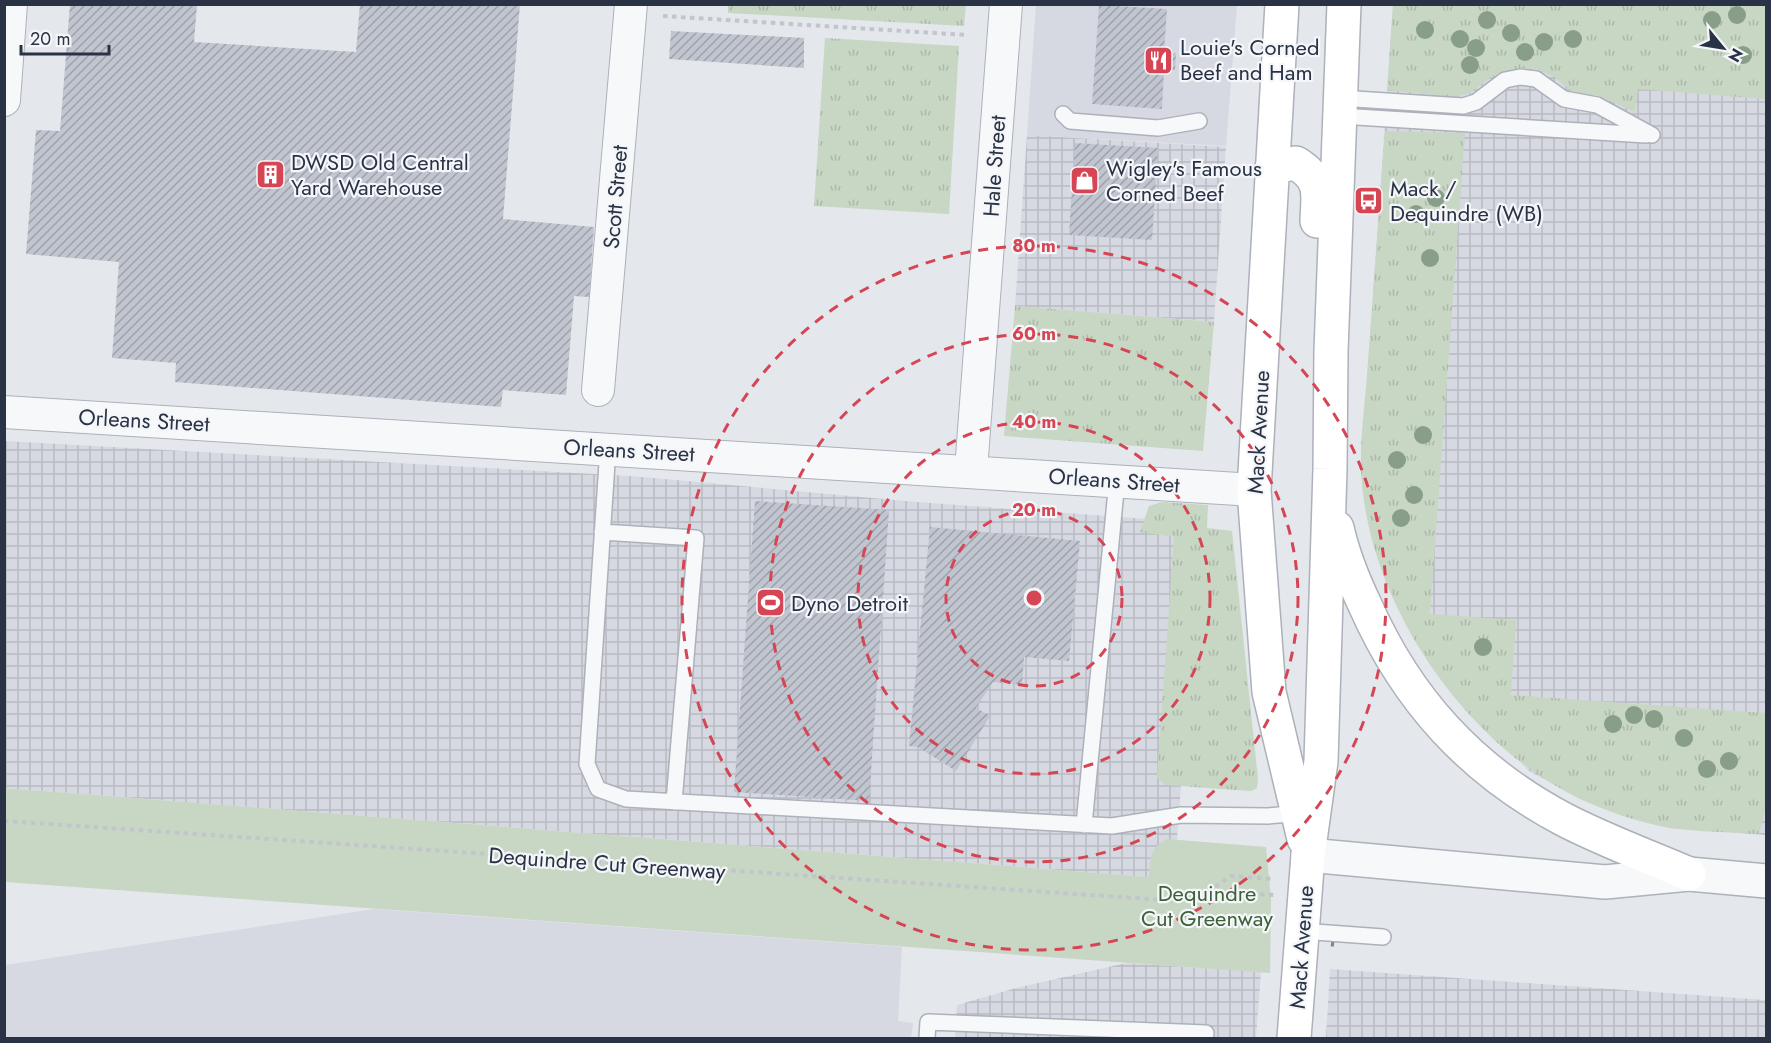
<svg xmlns="http://www.w3.org/2000/svg" width="1771" height="1043" font-family="Jost,sans-serif">
  <style>
    .built { fill: #d6d9e1 }
    .industrial { fill: url(#industrial-grid) }
    .grass { fill: url(#grass-tufts) }
    .green { fill: #c8d6c4 }
    .building { fill: url(#building-hatch) }
    .lines { fill: none; stroke-linecap: round; stroke-linejoin: round }
    .service-casing { stroke: #acb1ba; stroke-width: 18 }
    .minor-casing { stroke: #acb1ba; stroke-width: 34 }
    .tertiary-casing { stroke: #acb1ba; stroke-width: 36 }
    .secondary-casing { stroke: #acb1ba; stroke-width: 36 }
    .path { stroke: #c2c5cb; stroke-width: 4; stroke-dasharray: 4.5 4.5; stroke-linecap: butt }
    .service { stroke: #f7f8fa; stroke-width: 15 }
    .minor { stroke: #f7f8fa; stroke-width: 32 }
    .tertiary { stroke: #f7f8fa; stroke-width: 33 }
    .secondary { stroke: #fff; stroke-width: 33 }
    .rail { stroke: #7c8597; stroke-width: 4.5; stroke-dasharray: 3 6; stroke-linecap: butt }
    .tree { fill: #889e88 }
    .ring { fill: none; stroke: #d54553; stroke-width: 3; stroke-dasharray: 10 8 }
    .labels { text-anchor: middle; stroke-width: 4.5; stroke-linejoin: round; paint-order: stroke }
    .poi-label { font-size: 22px; fill: #2a3346; stroke: #f4f6f9; text-anchor: start }
    .street-label { font-size: 22px; fill: #2a3346; stroke: #f4f6f9 }
    .park-label { font-size: 22px; fill: #3d6237; stroke: #f4f6f9 }
    .centre { fill: #d54553; stroke: #f4f6f9; stroke-width: 3 }
    .ring-label { font-size: 18px; text-anchor: middle; font-weight: bold; fill: #d54553; stroke: #f4f6f9; stroke-width: 4.5; stroke-linejoin: round; paint-order: stroke }
  </style>
  <defs>
    <pattern id="industrial-grid" width="8" height="8" patternUnits="userSpaceOnUse" patternTransform="scale(1.5)"><rect width="8" height="8" fill="#d6d9e1"/><path d="M0 4h8M4 0v8" fill="none" stroke="#b8bbc2"/></pattern>
    <pattern id="grass-tufts" width="24" height="20" patternUnits="userSpaceOnUse" patternTransform="scale(1.5)"><rect width="24" height="20" fill="#c8d6c4"/><path d="M3 7l-1-3M5 7V3M7 7l1-3M15 17l-1-3M17 17v-4M19 17l1-3" fill="none" stroke="#acb8aa"/></pattern>
    <pattern id="building-hatch" width="6" height="6" patternUnits="userSpaceOnUse" patternTransform="scale(1.5)"><rect width="6" height="6" fill="#c1c5cf"/><path d="M-1 1l2-2M0 6l6-6M5 7l2-2" fill="none" stroke="#9da1aa"/></pattern>
  </defs>
  <rect width="100%" height="100%" fill="#e4e7ec"/>
  <path class="built" d="M1036 5H1237L1226 146 1027 135Z
    M374 909 902 947 898 1021 913 1023 911 1038H5V965Z"/>
  <path class="industrial" d="M1393 5H1766V835L1669 828 1622 815 1581 799 1529 771 1434 669 1386 582 1371 536 1361 469Z
    M1027 135 1226 147 1214 322 1015 306Z
    M4 441 631 476 917 502 1201 523 1174 879 5 788Z
    M1126 963 1261 972 1256 1038H955L957 1005 1016 988Z
    M1330 969 1766 1000V1038H1326Z"/>
  <path class="grass" d="M728 4H966V5L964 26 728 13Z
    M1393 5H1766V99L1638 89 1635 112 1597 95 1574 93 1553 76 1537 69 1523 68 1494 75 1470 93 1454 97 1387 90Z
    M825 38 959 46 949 214 814 206Z
    M1385 131 1465 133 1430 614 1516 620 1511 695 1766 713C1767 751 1771 799 1759 834 1730 832 1699 832 1670 828 1640 823 1607 811 1580 799 1463 743 1366 600 1361 469 1360 434 1366 396 1368 361 1374 284 1379 208 1385 131Z
    M1015 306 1214 322 1203 451 1004 436Z
    M1162 502 1208 505 1207 528 1232 531 1258 779 1257 788 1251 791 1165 785 1157 777 1174 537 1140 532 1149 506Z"/>
  <path class="green" d="M4 788 1149 877C1151 859 1148 849 1167 839L1266 847 1271 898 1270 973 5 882Z"/>
  <path class="building" d="M70 4H197L194 42 356 52 360 4H520L503 219 594 227 589 297 574 296 566 395 503 390 501 407 175 382 176 363 112 358 119 262 26 254 36 130 60 131Z
    M1099 5 1167 9 1164 52 1176 53 1175 70H1164L1162 109 1092 104Z
    M671 31 804 38V68L669 59Z
    M1075 143 1158 148 1152 240 1069 235Z
    M755 501 889 510 869 801 734 792Z
    M930 527 1080 541 1069 661 1024 657 1022 685 993 682 976 708 990 716 956 771 918 747 909 746Z"/>
  <g class="lines">
    <defs>
      <path id="service" d="M1340 98 1463 106 1476 102 1505 80 1520 77 1536 79 1564 99 1597 105 1652 135
        M1063 114 1070 121 1158 128 1199 121
        M1340 116 1646 135
        M608 448 587 764 598 789 626 799 1112 826 1181 815 1268 816 1302 813
        M602 532 696 538 674 802
        M1084 825 1117 480
        M1301 931 1383 937
        M927 1038 928 1022 1206 1033 1205 1038"/>
      <path id="minor" d="M4 100 11 4
        M598 390 631 4
        M4 412 1254 490
        M971 470 1006 4"/>
      <path id="tertiary" d="M1308 855 1605 882 1689 874 1766 881"/>
      <path id="secondary" d="M1282 4 1254 490 1269 692 1304 839
        M1272 167 1296 163C1323 180 1318 193 1317 221
        M1337 528C1343 555 1353 580 1365 605 1407 700 1471 770 1563 819 1603 840 1647 856 1689 874
        M1294 1038 1308 855 1321 761 1330 469 1331 351 1344 4"/>
    </defs>
    <use href="#service" class="service-casing"/>
    <use href="#minor" class="minor-casing"/>
    <use href="#tertiary" class="tertiary-casing"/>
    <use href="#secondary" class="secondary-casing"/>
    <path class="path" d="M663 16 967 35
      M4 821 1179 901 1208 892 1275 895
      M1208 892 1231 876 1274 879"/>
    <use href="#service" class="service"/>
    <use href="#minor" class="minor"/>
    <use href="#tertiary" class="tertiary"/>
    <use href="#secondary" class="secondary"/>
    <path class="rail" d="M1331 944 1337 945"/>
  </g>
  <g class="tree">
    <circle cx="1737" cy="15" r="9"/>
    <circle cx="1487" cy="20" r="9"/>
    <circle cx="1712" cy="20" r="9"/>
    <circle cx="1425" cy="30" r="9"/>
    <circle cx="1511" cy="33" r="9"/>
    <circle cx="1460" cy="39" r="9"/>
    <circle cx="1573" cy="39" r="9"/>
    <circle cx="1544" cy="42" r="9"/>
    <circle cx="1476" cy="48" r="9"/>
    <circle cx="1525" cy="52" r="9"/>
    <circle cx="1743" cy="55" r="9"/>
    <circle cx="1470" cy="65" r="9"/>
    <circle cx="1436" cy="198" r="9"/>
    <circle cx="1416" cy="214" r="9"/>
    <circle cx="1430" cy="258" r="9"/>
    <circle cx="1423" cy="435" r="9"/>
    <circle cx="1397" cy="460" r="9"/>
    <circle cx="1414" cy="495" r="9"/>
    <circle cx="1401" cy="518" r="9"/>
    <circle cx="1483" cy="647" r="9"/>
    <circle cx="1634" cy="715" r="9"/>
    <circle cx="1654" cy="719" r="9"/>
    <circle cx="1613" cy="724" r="9"/>
    <circle cx="1684" cy="738" r="9"/>
    <circle cx="1729" cy="761" r="9"/>
    <circle cx="1707" cy="769" r="9"/>
  </g>
  <g class="ring">
    <circle cx="1034" cy="598" r="88"/>
    <circle cx="1034" cy="598" r="176"/>
    <circle cx="1034" cy="598" r="264"/>
    <circle cx="1034" cy="598" r="352"/>
  </g>
  <defs>
    <symbol id="restaurant-square" viewBox="-11 -11 22 22"><rect x="-9" y="-9" width="18" height="18" rx="4" fill="#d54553" stroke="#f4f6f9"/><path d="M-5-6h1v4h1v-4h1v4h1v-4h1v5L-1.5 .5V6h-2V.5L-5-1ZM5-6V6H3V1.5H1.5Q1.5-4 5-6Z" fill="#fff"/></symbol>
    <symbol id="building-square" viewBox="-11 -11 22 22"><rect x="-9" y="-9" width="18" height="18" rx="4" fill="#d54553" stroke="#f4f6f9"/><path d="M-4-6H4V6H1V3H-1V6H-4ZM-2.5-4.3h1.7v1.8h-1.7ZM.8-4.3h1.7v1.8H.8ZM-2.5-1h1.7V.8h-1.7ZM.8-1h1.7V.8H.8Z" fill="#fff"/></symbol>
    <symbol id="shop-square" viewBox="-11 -11 22 22"><rect x="-9" y="-9" width="18" height="18" rx="4" fill="#d54553" stroke="#f4f6f9"/><path d="M-5-2.5h2.3a2.7 3.5 0 0 1 5.4 0H5L5.5 6h-11ZM-1.5-2.5h3a1.5 2.3 0 0 0-3 0Z" fill="#fff"/></symbol>
    <symbol id="bus-square" viewBox="-11 -11 22 22"><rect x="-9" y="-9" width="18" height="18" rx="4" fill="#d54553" stroke="#f4f6f9"/><path d="M-5-6H5V4H4V6H2V4H-2V6H-4V4H-5ZM-3.5-4V0h7V-4ZM-3.5 1.2v1.5H-2V1.2ZM2 1.2v1.5H3.5V1.2Z" fill="#fff"/></symbol>
    <symbol id="stadium-square" viewBox="-11 -11 22 22"><rect x="-9" y="-9" width="18" height="18" rx="4" fill="#d54553" stroke="#f4f6f9"/><path d="M0-5a6.5 5 0 1 0 0 10a6.5 5 0 1 0 0-10ZM-3.5-1.8h7v3.6h-7Z" fill="#fff"/></symbol>
  </defs>
  <g fill-rule="evenodd">
    <use href="#restaurant-square" x="1142" y="44" width="33" height="33"/>
    <use href="#building-square" x="254" y="158" width="33" height="33"/>
    <use href="#shop-square" x="1068" y="164" width="33" height="33"/>
    <use href="#bus-square" x="1352" y="184" width="33" height="33"/>
    <use href="#stadium-square" x="754" y="586" width="33" height="33"/>
  </g>
  <g class="labels">
    <g class="poi-label">
      <text x="1180" y="55">Louie's Corned<tspan x="1180" dy="25">Beef and Ham</tspan></text>
      <text x="291" y="170">DWSD Old Central<tspan x="291" dy="25">Yard Warehouse</tspan></text>
      <text x="1106" y="176">Wigley's Famous<tspan x="1106" dy="25">Corned Beef</tspan></text>
      <text x="1390" y="196">Mack /<tspan x="1390" dy="25">Dequindre (WB)</tspan></text>
      <text x="791" y="611">Dyno Detroit</text>
    </g>
    <g class="street-label">
      <text transform="translate(994 166) rotate(-86)" y="8">Hale Street</text>
      <text transform="translate(615 197) rotate(-85)" y="8">Scott Street</text>
      <text transform="translate(144 420) rotate(3)" y="8">Orleans Street</text>
      <text transform="translate(1258 432) rotate(-87)" y="8">Mack Avenue</text>
      <text transform="translate(629 450) rotate(3)" y="8">Orleans Street</text>
      <text transform="translate(1114 480) rotate(4)" y="8">Orleans Street</text>
      <text transform="translate(607 863) rotate(4)" y="8">Dequindre Cut Greenway</text>
      <text transform="translate(1301 947) rotate(-86)" y="8">Mack Avenue</text>
    </g>
    <g class="park-label">
      <text x="1207" y="901">Dequindre<tspan x="1207" dy="25">Cut Greenway</tspan></text>
    </g>
  </g>
  <circle cx="1034" cy="598" r="9" class="centre"/>
  <g class="ring-label">
    <text x="1034" y="252">80 m</text>
    <text x="1034" y="340">60 m</text>
    <text x="1034" y="428">40 m</text>
    <text x="1034" y="516">20 m</text>
  </g>
  <rect width="1771" height="1043" fill="none" stroke="#2a3346" stroke-width="12"/>
  <g transform="translate(1723 48) rotate(120)" stroke="#f4f6f9" stroke-width="4.5" paint-order="stroke">
  <path d="M0-4.5L10 22L0 15L-10 22Z" fill="#2a3346"/>
  <text y="-9" font-size="16" font-weight="bold" text-anchor="middle" fill="#2a3346">N</text>
  </g>
  <path d="M21 45v9h88v-9" fill="none" stroke="#2a3346" stroke-width="3"/>
  <text x="30" y="45" font-size="18" fill="#2a3346" stroke="#f4f6f9" stroke-width="4.5" paint-order="stroke">20 m</text>
</svg>
